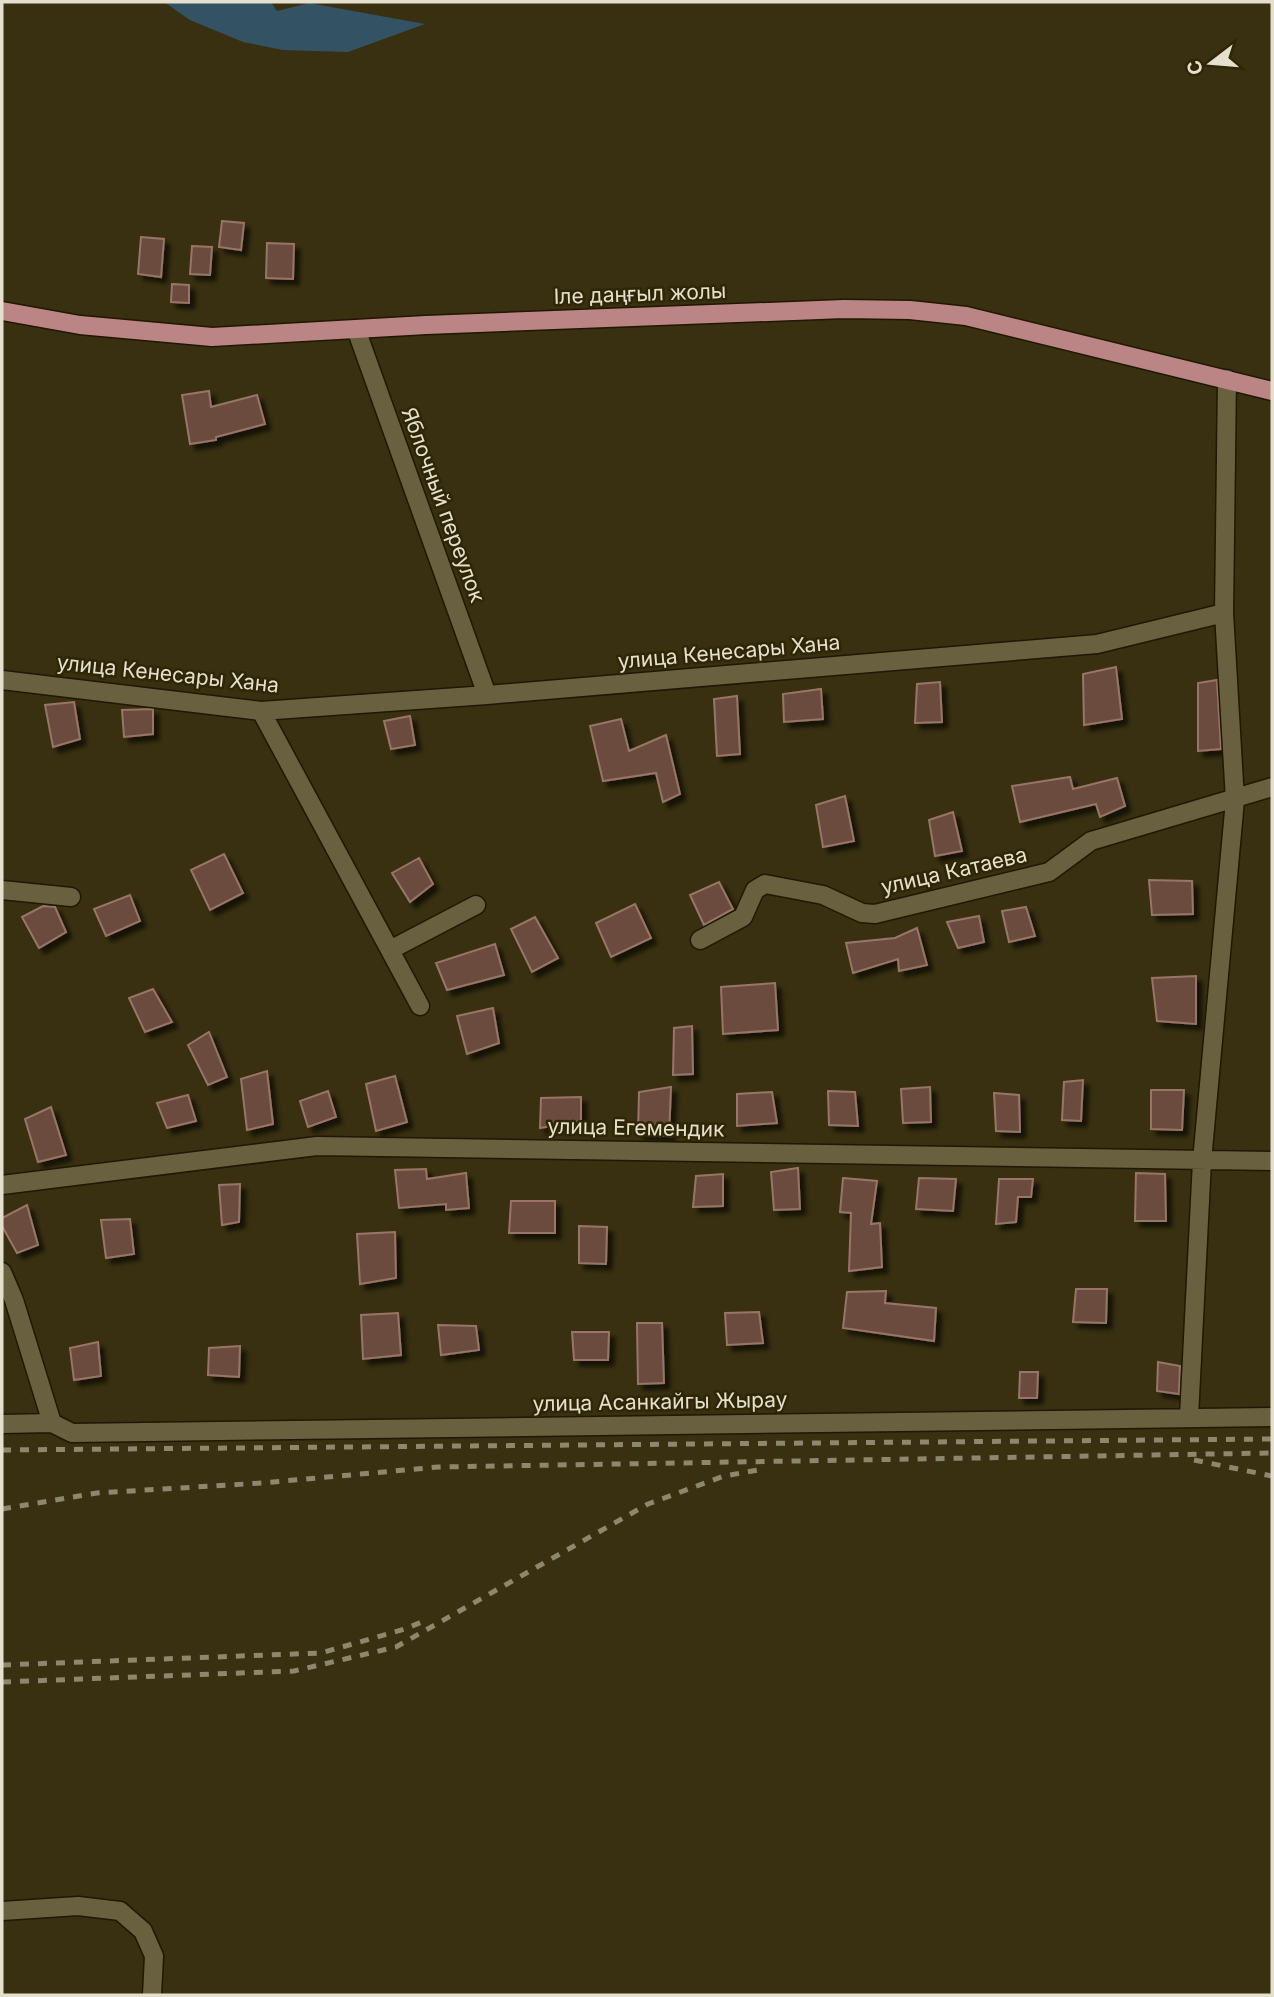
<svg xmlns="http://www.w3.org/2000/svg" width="1274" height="1997" font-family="Inter,sans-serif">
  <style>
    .water { fill: #335365 }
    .building { fill: #6b4c3e; stroke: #987566; stroke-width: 2; filter: url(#shadow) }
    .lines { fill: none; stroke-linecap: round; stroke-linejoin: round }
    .street-casing { stroke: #201800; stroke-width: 21 }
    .primary-casing { stroke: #201800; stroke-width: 21 }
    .street { stroke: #69603f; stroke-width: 18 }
    .primary { stroke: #bb8586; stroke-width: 18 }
    .rail { stroke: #8d876e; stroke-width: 5; stroke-dasharray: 9 9; stroke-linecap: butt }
    .labels { text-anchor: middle; stroke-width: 5; stroke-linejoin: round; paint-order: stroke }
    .street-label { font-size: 21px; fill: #e5e0ce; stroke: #2e2605 }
  </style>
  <defs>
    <filter id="shadow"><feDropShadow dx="5.5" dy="5.5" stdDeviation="2" flood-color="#0009"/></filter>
  </defs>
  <rect width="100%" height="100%" fill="#383010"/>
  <path class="water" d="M164 2H271L277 11 309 3 425 24 348 52 283 50 243 42 190 20Z"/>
  <path class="building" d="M222 221 244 223 241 250 219 247Z
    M141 237 164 239 161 277 138 274Z
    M267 243 294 244 293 279 266 278Z
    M192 246 212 247 210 275 190 274Z
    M172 284 189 285V303L171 302Z
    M209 391 211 407 257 395 265 424 216 437V440L190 444 182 395Z
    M1116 667 1122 719 1084 725 1083 674Z
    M1217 680 1221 749 1198 751V683Z
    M940 682 942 722 915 723 917 684Z
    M821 689 823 719 784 722 783 694Z
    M737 696 740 754 717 756 714 699Z
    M74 702 80 739 53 747 45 705Z
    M153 709V734L124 737 122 710Z
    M410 716 415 745 391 749 384 721Z
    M621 719 629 751 666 735 680 794 663 802 656 773 603 781 590 726Z
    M1070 777 1073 789 1117 778 1125 806 1100 817 1096 804 1020 822 1012 786Z
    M845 796 854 841 823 847 816 805Z
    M953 812 962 851 935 856 929 820Z
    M224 854 243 893 210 910 191 870Z
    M419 858 433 884 410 902 392 873Z
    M1149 880 1192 881 1193 914 1152 915Z
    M719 882 733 909 704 925 690 895Z
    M130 895 140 921 106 936 94 909Z
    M635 904 651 938 611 957 596 923Z
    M43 906 55 907 66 932 39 948 22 917Z
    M1026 907 1035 936 1009 942 1002 911Z
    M979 916 984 942 958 948 947 922Z
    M535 917 558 958 532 972 511 929Z
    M917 928 927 965 899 971 898 959 853 973 846 943 895 938Z
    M495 944 504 975 447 990 436 963Z
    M1196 976V1024L1157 1021 1152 978Z
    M775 983 778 1030 723 1034 721 987Z
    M153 989 172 1022 145 1032 129 998Z
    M493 1008 499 1043 467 1054 457 1016Z
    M692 1026 693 1074 673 1075 674 1028Z
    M209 1032 227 1077 208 1085 188 1045Z
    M267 1071 273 1124 247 1130 241 1079Z
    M395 1076 407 1122 376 1131 366 1084Z
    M1083 1080 1081 1121 1062 1120 1064 1082Z
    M671 1087 669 1136 638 1134 639 1092Z
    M930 1087 931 1122 903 1123 901 1089Z
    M1151 1090H1184L1182 1130 1151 1129Z
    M328 1091 336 1117 308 1127 300 1101Z
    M828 1091 855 1092 858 1126 829 1125Z
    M772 1092 777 1123 737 1126V1094Z
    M994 1093 1019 1095 1020 1132 996 1131Z
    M188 1095 196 1121 167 1128 157 1103Z
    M581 1097V1121L540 1128 541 1098Z
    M51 1107 66 1155 38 1162 25 1119Z
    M798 1168 800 1209 774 1210 771 1172Z
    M426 1169 427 1179 466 1173 469 1208 446 1210V1204L399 1208 395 1170Z
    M1136 1173 1165 1174 1166 1221H1135Z
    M723 1174V1206L693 1207 696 1176Z
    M843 1178 877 1181 871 1224 880 1223 882 1267 849 1271 851 1213 840 1212Z
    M919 1178 956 1179 953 1211 916 1209Z
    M999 1179H1033L1031 1197H1018L1016 1222 996 1224Z
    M240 1184 239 1222 222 1225 219 1185Z
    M511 1201H555V1233H509Z
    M27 1205 38 1245 17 1253 2 1226V1218Z
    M130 1219 134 1254 106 1258 101 1220Z
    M579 1226 607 1227 606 1264 579 1263Z
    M395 1232 396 1278 360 1284 357 1234Z
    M1076 1289H1107L1106 1323 1073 1322Z
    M886 1291 885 1303 936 1308 934 1341 843 1328 847 1292Z
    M759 1312 763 1343 727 1345 725 1313Z
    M398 1313 401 1355 363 1359 361 1315Z
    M637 1323H662L664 1383 638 1384Z
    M438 1325 476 1326 479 1350 441 1355Z
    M572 1332H609L608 1360H574Z
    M98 1342 101 1376 74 1380 70 1348Z
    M240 1346 239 1377 208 1375 209 1348Z
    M1158 1362 1180 1366 1179 1394 1157 1391Z
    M1020 1372H1038L1037 1398H1019Z"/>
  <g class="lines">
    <defs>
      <path id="street" d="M356 329 487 695
        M2 680 261 711 487 695 1097 644 1224 613 1227 379
        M261 711 420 1006
        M2 890 71 897
        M700 940 743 917 755 890 765 884 823 895 862 913 875 914 1049 872 1091 841 1272 787
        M390 950 476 905
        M2 1185 317 1146 1272 1161
        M2 1272 14 1300 52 1423
        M1189 1417 1202 1161 1235 800 1224 613
        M52 1423 72 1433 1272 1417
        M2 1424 52 1423
        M2 1911 78 1906 120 1911 143 1931 154 1956 152 1995"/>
      <path id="primary" d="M2 311 80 325 212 337 426 325 844 309 910 310 966 316 1272 391"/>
    </defs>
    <use href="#street" class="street-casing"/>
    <use href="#primary" class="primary-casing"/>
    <use href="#street" class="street"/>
    <use href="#primary" class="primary"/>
    <path class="rail" d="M2 1450 1272 1439
      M1194 1460 1272 1476
      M2 1509 97 1493 262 1483 438 1467 1272 1453
      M2 1665 321 1653 405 1629 424 1621
      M2 1682 294 1671 396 1647 648 1504 724 1476 764 1469"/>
  </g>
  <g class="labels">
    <g class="street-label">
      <text transform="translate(640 294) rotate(-2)" y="7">Іле даңғыл жолы</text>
      <text transform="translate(443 505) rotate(70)" y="7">Яблочный переулок</text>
      <text transform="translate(729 652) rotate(-5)" y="7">улица Кенесары Хана</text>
      <text transform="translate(168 674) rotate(6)" y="7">улица Кенесары Хана</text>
      <text transform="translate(954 871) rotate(-13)" y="7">улица Катаева</text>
      <text transform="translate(636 1128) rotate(1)" y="7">улица Егемендик</text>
      <text transform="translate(660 1402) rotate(-1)" y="7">улица Асанкайгы Жырау</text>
    </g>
  </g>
  <rect width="1274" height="1997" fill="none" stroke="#e5e0ce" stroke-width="7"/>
  <g transform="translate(1211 63) rotate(254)" stroke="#2e2605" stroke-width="5" paint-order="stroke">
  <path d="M0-5L12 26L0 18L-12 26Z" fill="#e5e0ce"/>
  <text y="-10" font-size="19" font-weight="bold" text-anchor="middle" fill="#e5e0ce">С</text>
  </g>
</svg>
